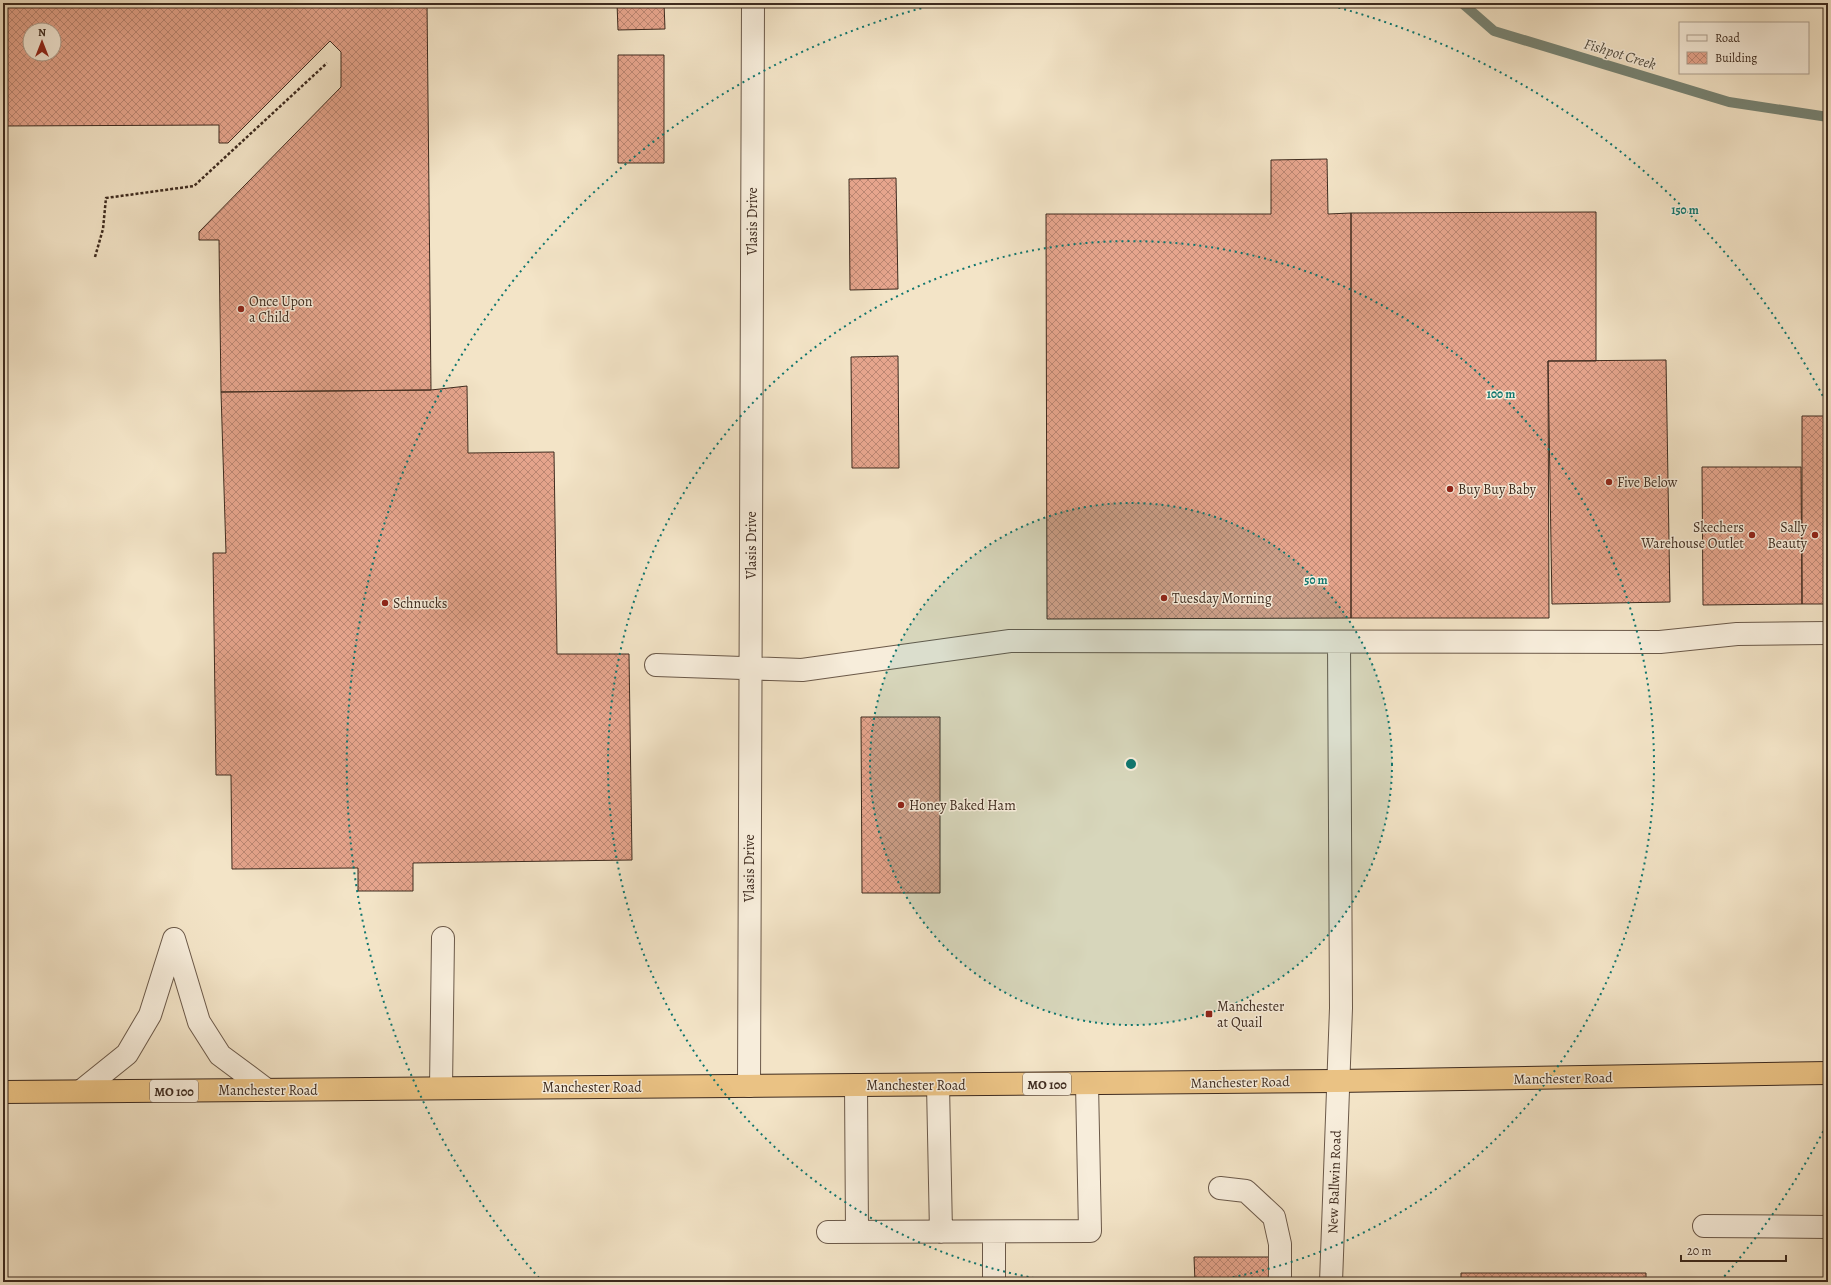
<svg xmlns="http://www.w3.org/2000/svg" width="1831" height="1285" font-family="Alegreya,serif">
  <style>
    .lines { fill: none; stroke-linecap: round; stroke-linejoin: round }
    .stream { stroke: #778475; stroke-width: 10 }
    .building { fill: url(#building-cross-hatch); stroke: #3e2b1f; fill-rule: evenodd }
    .minor-casing { stroke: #6b5949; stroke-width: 24 }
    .highway-casing { stroke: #3e2b1f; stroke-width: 24 }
    .path { stroke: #3e2b1f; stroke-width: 2.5; stroke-dasharray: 3 2; stroke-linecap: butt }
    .minor { stroke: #f7eddb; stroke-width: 22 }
    .highway { stroke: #eac284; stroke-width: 22 }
    .ring { fill: none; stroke: #0f766e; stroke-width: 2; stroke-dasharray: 2 4 }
    .poi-dot { fill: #8f2418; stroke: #f7eddb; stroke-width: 1.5 }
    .labels { text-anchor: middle; stroke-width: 3; stroke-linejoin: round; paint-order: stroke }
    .shield { fill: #f7eddb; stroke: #766557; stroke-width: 1 }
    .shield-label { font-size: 13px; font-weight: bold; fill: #3e2b1f }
    .street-label { font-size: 14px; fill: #3e2b1f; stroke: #f7eddb }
    .poi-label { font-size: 14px; fill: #3e2b1f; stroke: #f7eddb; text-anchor: start }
    .water-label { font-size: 15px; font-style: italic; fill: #565043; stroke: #f7eddb }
    .centre { fill: #0f766e; stroke: #f7eddb; stroke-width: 2 }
    .ring-label { font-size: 12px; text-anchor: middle; font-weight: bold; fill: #0f766e; stroke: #f7eddb; stroke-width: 3; stroke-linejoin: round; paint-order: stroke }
  </style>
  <defs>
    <pattern id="building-cross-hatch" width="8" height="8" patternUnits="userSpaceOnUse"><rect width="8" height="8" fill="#e6a58d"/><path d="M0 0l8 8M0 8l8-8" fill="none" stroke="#bc8773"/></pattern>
  </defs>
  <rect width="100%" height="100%" fill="#f3e4c7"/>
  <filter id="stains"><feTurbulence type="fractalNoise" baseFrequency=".005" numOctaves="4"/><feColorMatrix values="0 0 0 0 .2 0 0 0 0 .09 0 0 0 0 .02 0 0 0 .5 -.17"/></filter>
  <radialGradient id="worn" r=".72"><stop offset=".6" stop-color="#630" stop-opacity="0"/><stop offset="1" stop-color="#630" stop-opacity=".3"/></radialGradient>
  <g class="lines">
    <path class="stream" d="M1462 3 1494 31 1729 102 1828 117"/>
  </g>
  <path class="building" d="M3 3H427L431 390 221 392 219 240H199V232L341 87V52L330 41 228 143H219V125L3 126ZM30 30H54V54H30Z
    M617 3H664L665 29 618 30Z
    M618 55H664V163H618Z
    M1327 159 1328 214 1351 213V618L1047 619 1046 214H1271V160Z
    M896 178 898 289 850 290 849 179Z
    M1596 212V361H1548L1549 618H1351V213Z
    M898 356 899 468H852L851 357Z
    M1666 360 1670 602 1552 604 1548 361Z
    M467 386 468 453 554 452 557 654H629L632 860 413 863V891H358V868L232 869 231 775H216L213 553H226L221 392 431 390Z
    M1802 416H1828V604H1802Z
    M1702 467H1801L1802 604 1703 605Z
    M861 717H940V893H862Z
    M1194 1257H1277V1282H1195Z
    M1461 1273H1646V1282H1461Z
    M1828 1279V1282H1711V1281Z
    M637 1280H778V1282H637Z"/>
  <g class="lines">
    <defs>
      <path id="minor" d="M656 665 802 670 1010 641 1660 642 1737 634 1828 633
        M174 939 199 1022 220 1055 267 1090
        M856 1085 857 1232
        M938 1085 941 1232
        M749 1086 753 3
        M441 1088 443 938
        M81 1091 127 1054 150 1015 174 939
        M1220 1188 1246 1191 1274 1217 1280 1244V1282
        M1704 1226 1828 1227
        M828 1232 1090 1231 1087 1084
        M994 1232V1282
        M1331 1282 1341 1008 1339 642"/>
      <path id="highway" d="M3 1092 1337 1081 1828 1073"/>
    </defs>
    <use href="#minor" class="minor-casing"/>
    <use href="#highway" class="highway-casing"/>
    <path class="path" d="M95 257 103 229 106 198 194 186 327 63"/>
    <use href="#minor" class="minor"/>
    <use href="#highway" class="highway"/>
  </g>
  <circle cx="1131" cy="764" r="261" fill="#0f766e" fill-opacity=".12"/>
  <g class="ring">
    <circle cx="1131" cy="764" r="261"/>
    <path d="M1058 1282A523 523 0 1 1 1204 1282"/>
    <path d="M1826 1126A784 784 0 0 1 1723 1278M539 1278A784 784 0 0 1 941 3M1321 3A784 784 0 0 1 1826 402"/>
  </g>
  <g class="poi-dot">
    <circle cx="241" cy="309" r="4"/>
    <circle cx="1609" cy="482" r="4"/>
    <circle cx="1450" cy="489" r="4"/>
    <circle cx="1752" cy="535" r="4"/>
    <circle cx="1815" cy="535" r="4"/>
    <circle cx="1164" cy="598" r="4"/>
    <circle cx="385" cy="603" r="4"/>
    <circle cx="901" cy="805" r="4"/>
    <rect x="1205" y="1010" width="8" height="8" rx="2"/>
  </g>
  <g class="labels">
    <g class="shield">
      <rect x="1023" y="1073" width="48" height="22" rx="3"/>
      <rect x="150" y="1080" width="48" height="22" rx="3"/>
    </g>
    <g class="shield-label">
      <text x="1047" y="1089">MO 100</text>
      <text x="174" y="1096">MO 100</text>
    </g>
    <g class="street-label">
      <text transform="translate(752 221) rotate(-90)" y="5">Vlasis Drive</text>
      <text transform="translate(751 545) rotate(-90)" y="5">Vlasis Drive</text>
      <text transform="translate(749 868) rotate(-90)" y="5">Vlasis Drive</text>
      <text transform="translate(1563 1078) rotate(-1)" y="5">Manchester Road</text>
      <text transform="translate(1240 1082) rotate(-1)" y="5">Manchester Road</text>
      <text x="916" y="1090">Manchester Road</text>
      <text x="592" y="1092">Manchester Road</text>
      <text x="268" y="1095">Manchester Road</text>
      <text transform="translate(1334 1182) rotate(-88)" y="5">New Ballwin Road</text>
    </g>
    <g class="poi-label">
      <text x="249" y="306">Once Upon<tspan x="249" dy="16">a Child</tspan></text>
      <text x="1617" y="487">Five Below</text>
      <text x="1458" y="494">Buy Buy Baby</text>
      <text x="1744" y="532" text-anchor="end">Skechers<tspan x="1744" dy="16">Warehouse Outlet</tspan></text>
      <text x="1807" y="532" text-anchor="end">Sally<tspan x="1807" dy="16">Beauty</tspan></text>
      <text x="1172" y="603">Tuesday Morning</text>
      <text x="393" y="608">Schnucks</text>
      <text x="909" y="810">Honey Baked Ham</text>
      <text x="1217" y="1011">Manchester<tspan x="1217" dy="16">at Quail</tspan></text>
    </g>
    <g class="water-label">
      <text transform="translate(1620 54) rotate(17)" y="5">Fishpot Creek</text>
    </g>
  </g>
  <circle cx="1131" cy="764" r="6" class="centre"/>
  <g class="ring-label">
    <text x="1685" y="214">150 m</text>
    <text x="1501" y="398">100 m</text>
    <text x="1316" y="584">50 m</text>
  </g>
  <rect width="1831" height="1285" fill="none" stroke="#f3e4c7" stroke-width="16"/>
  <rect x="4" y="4" width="1823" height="1277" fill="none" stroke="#3e2b1f" stroke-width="2"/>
  <rect x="8" y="8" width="1815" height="1269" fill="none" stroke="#3e2b1f"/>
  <rect x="1679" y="22" width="130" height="52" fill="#f7eddb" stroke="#ad9f90"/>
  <rect x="1687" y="35" width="20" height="6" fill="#f7eddb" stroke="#ad9f90"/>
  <text x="1715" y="42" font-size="12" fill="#3e2b1f">Road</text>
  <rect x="1687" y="52" width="20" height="12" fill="url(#building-cross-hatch)" stroke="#ad9f90"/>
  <text x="1715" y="62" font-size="12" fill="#3e2b1f">Building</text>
  <g transform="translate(42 42)"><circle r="19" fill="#f7eddb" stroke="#ad9f90"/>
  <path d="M0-3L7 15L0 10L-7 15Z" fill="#8f2418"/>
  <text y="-6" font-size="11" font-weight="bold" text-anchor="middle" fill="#3e2b1f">N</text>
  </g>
  <path d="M1681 1255v6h105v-6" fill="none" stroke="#3e2b1f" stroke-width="2"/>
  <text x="1687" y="1255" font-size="12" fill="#3e2b1f" stroke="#f7eddb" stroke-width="3" paint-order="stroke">20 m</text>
  <rect width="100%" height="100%" filter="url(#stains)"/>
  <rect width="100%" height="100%" fill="url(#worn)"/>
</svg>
